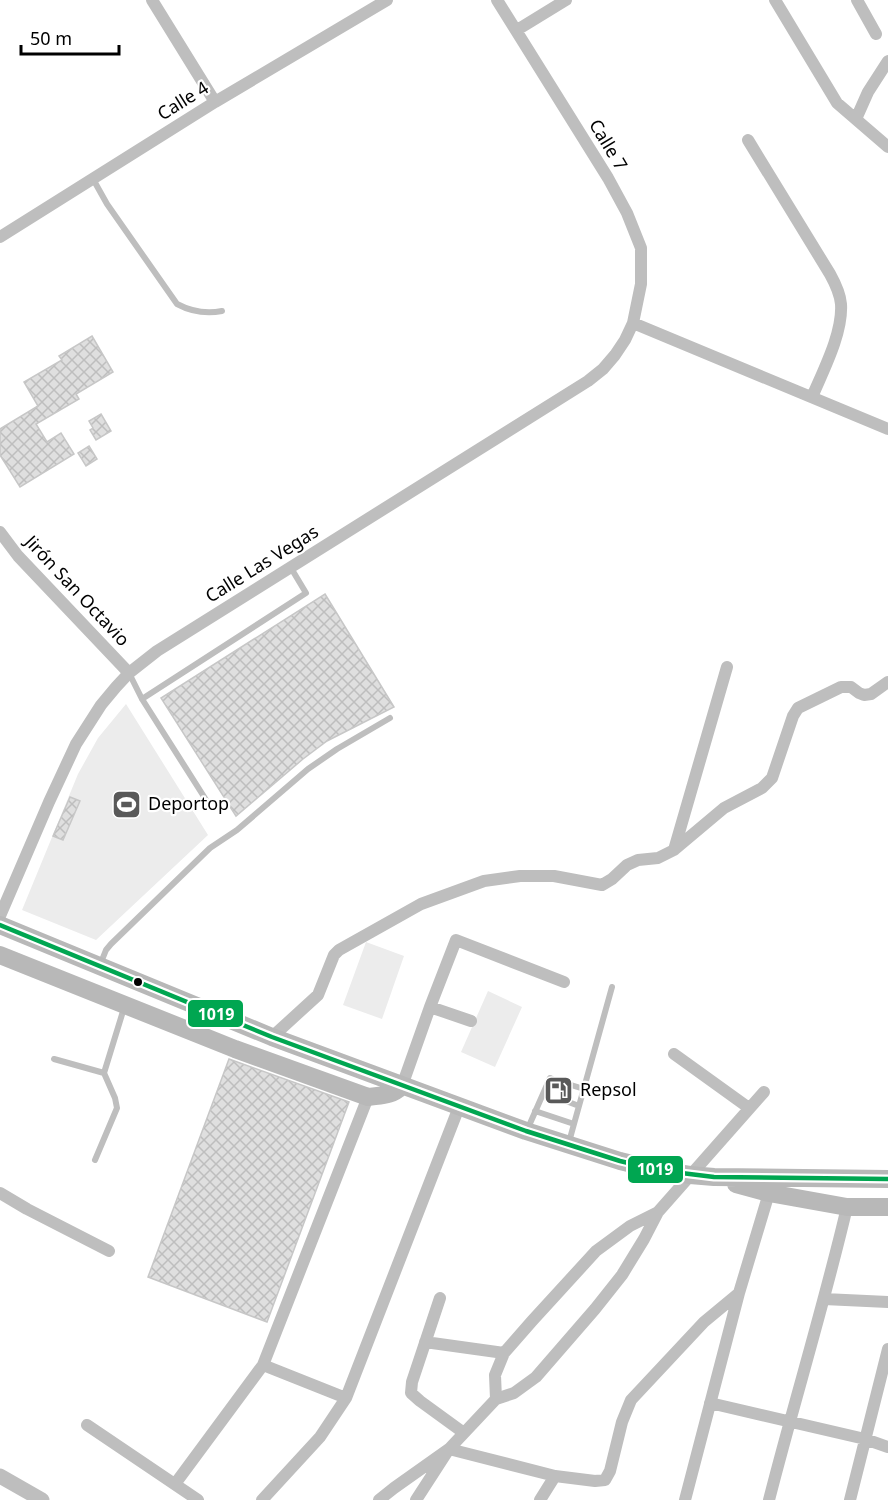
<svg xmlns="http://www.w3.org/2000/svg" width="888" height="1500" font-family="'Noto Sans',sans-serif">
  <style>
    .green { fill: #ececec }
    .building { fill: url(#building-cross-hatch); stroke: #c7c7c7; stroke-width: 1.5 }
    .lines { fill: none; stroke-linecap: round; stroke-linejoin: round }
    .service { stroke: #bebebe; stroke-width: 6 }
    .minor { stroke: #bebebe; stroke-width: 12 }
    .tertiary { stroke: #bebebe; stroke-width: 15 }
    .secondary { stroke: #b8b8b8; stroke-width: 18 }
    .bus-1-casing { stroke: #fff; stroke-width: 9 }
    .bus-1 { stroke: #00a651; stroke-width: 4.5 }
    .bus-dot { fill: #000; stroke: #fff; stroke-width: 2 }
    .labels { text-anchor: middle; stroke-width: 4.5; stroke-linejoin: round; paint-order: stroke }
    .street-label { font-size: 18px; fill: #000; stroke: #fff }
    .poi-label { font-size: 18px; fill: #000; stroke: #fff; text-anchor: start }
    .line-badge { stroke: #fff; stroke-width: 2 }
    .badge-label { font-size: 16px; text-anchor: middle; font-weight: bold; fill: #fff }
  </style>
  <defs>
    <pattern id="building-cross-hatch" width="8" height="8" patternUnits="userSpaceOnUse" patternTransform="scale(1.5)"><rect width="8" height="8" fill="#dfdfdf"/><path d="M0 0l8 8M0 8l8-8" fill="none" stroke="#bebebe"/></pattern>
  </defs>
  <rect width="100%" height="100%" fill="#fff"/>
  <path class="green" d="M126 704 208 835 96 940 22 910 78 774 98 738Z
    M366 942 404 956 382 1019 343 1005Z
    M488 991 522 1007 495 1067 461 1052Z"/>
  <path class="building" d="M92 336 113 372 76 394 79 399 36 424 47 442 61 433 74 454 20 487 0 455V429L38 406 24 382 62 360 59 356Z
    M101 414 111 431 96 440 90 430 93 428 89 421Z
    M89 446 97 459 86 466 78 453Z
    M325 594 394 707 327 741 303 759 236 816 161 698Z
    M70 797 80 801 63 840 53 836Z
    M229 1059 349 1102 267 1322 148 1277Z"/>
  <g class="lines">
    <path class="service" d="M93 179 107 204 177 304C192 312 206 314 222 311
      M129 673 142 699 208 803
      M142 699 306 593 291 568
      M100 965 106 950 111 944 210 848 237 830 308 769 337 749 390 718
      M54 1059 104 1073
      M571 1085 584 1089
      M566 1101 579 1106
      M535 1111 574 1124
      M528 1128 550 1078 552 1079
      M569 1142 612 987
      M95 1160 117 1108 115 1098 104 1073 124 1008"/>
    <path class="minor" d="M152 0 215 102
      M775 0 837 103 888 147
      M857 0 876 34
      M517 30 566 0
      M856 119 868 92 888 61
      M748 140 830 274C835 283 840 293 841 304 843 333 823 371 812 397
      M0 237 215 102 387 0
      M633 323 888 429
      M0 532 18 556 129 673
      M674 850 727 667
      M0 916 49 802 76 744 101 705 116 687 129 673 157 651 588 381 603 369 615 355 625 340 633 323 641 284V248L627 213 608 178 497 0
      M430 1007 471 1021
      M272 1037 318 995 334 955 339 950 421 904 484 881 520 876H554L602 885 612 879 627 865 638 860 658 858 674 850 724 808 762 788 772 778 793 716 798 708 841 687H851L859 693 864 695 871 694 888 682
      M674 1054 749 1108
      M402 1086 430 1007 456 940 564 982
      M0 1193 27 1209 109 1251
      M440 1298 412 1382 411 1393 420 1401 464 1433
      M824 1299 888 1302
      M425 1342 504 1353
      M263 1365 346 1398
      M496 1399 495 1375 504 1353 532 1321 596 1251 630 1226 658 1212
      M710 1403 865 1439 888 1447
      M87 1425 198 1500
      M175 1484 263 1365 368 1097
      M262 1500 320 1437 346 1398 459 1107
      M379 1500 394 1488 449 1449 555 1476 595 1481 605 1480 610 1471 622 1422 631 1400 704 1322 739 1293
      M416 1500 449 1449 496 1399 514 1393 536 1377 595 1309 622 1275 644 1239 658 1212 764 1092
      M540 1500 555 1476
      M685 1500 739 1293 769 1193
      M769 1500C794 1402 824 1305 847 1207
      M850 1500 888 1349"/>
    <path class="tertiary" d="M0 1476 42 1500"/>
    <path class="secondary" d="M0 925 272 1037 526 1131 620 1161 657 1170 690 1175 714 1177 888 1179
      M0 955 235 1049 368 1097C383 1095 391 1096 402 1086
      M736 1184 769 1193 847 1207H888"/>
    <defs>
      <path id="bus-1" d="M0 925 272 1037 526 1131 620 1161 657 1170 714 1177 888 1179"/>
    </defs>
    <use href="#bus-1" class="bus-1-casing"/>
    <use href="#bus-1" class="bus-1"/>
  </g>
  <defs>
    <symbol id="stadium-square" viewBox="-11 -11 22 22"><rect x="-9" y="-9" width="18" height="18" rx="4" fill="#595959" stroke="#fff"/><path d="M0-5a6.5 5 0 1 0 0 10a6.5 5 0 1 0 0-10ZM-3.5-1.8h7v3.6h-7Z" fill="#fff"/></symbol>
    <symbol id="fuel-square" viewBox="-11 -11 22 22"><rect x="-9" y="-9" width="18" height="18" rx="4" fill="#595959" stroke="#fff"/><path d="M-5.5-6h7V0h2V4h1.3V-2.5L3-4.5l.8-.8L6-3V5H2.5V1h-1V6h-7ZM-4.2-4.7v3.2H.2V-4.7Z" fill="#fff"/></symbol>
  </defs>
  <g fill-rule="evenodd">
    <use href="#stadium-square" x="110" y="788" width="33" height="33"/>
    <use href="#fuel-square" x="542" y="1074" width="33" height="33"/>
  </g>
  <circle class="bus-dot" cx="138" cy="982" r="5"/>
  <g class="labels">
    <g class="street-label">
      <text transform="translate(183 101) rotate(-32)" y="6">Calle 4</text>
      <text transform="translate(608 145) rotate(59)" y="6">Calle 7</text>
      <text transform="translate(262 564) rotate(-32)" y="6">Calle Las Vegas</text>
      <text transform="translate(77 591) rotate(47)" y="6">Jirón San Octavio</text>
    </g>
    <g class="poi-label">
      <text x="148" y="810">Deportop</text>
      <text x="580" y="1096">Repsol</text>
    </g>
  </g>
  <g class="line-badge">
    <rect x="187" y="999" width="57" height="29" rx="6" fill="#00a651"/>
    <rect x="627" y="1155" width="57" height="29" rx="6" fill="#00a651"/>
  </g>
  <g class="badge-label">
    <text x="216" y="1020">1019</text>
    <text x="655" y="1175">1019</text>
  </g>
  <path d="M21 45v9h98v-9" fill="none" stroke="#000000" stroke-width="3"/>
  <text x="30" y="45" font-size="18" fill="#000000" stroke="#ffffff" stroke-width="4.5" paint-order="stroke">50 m</text>
</svg>
